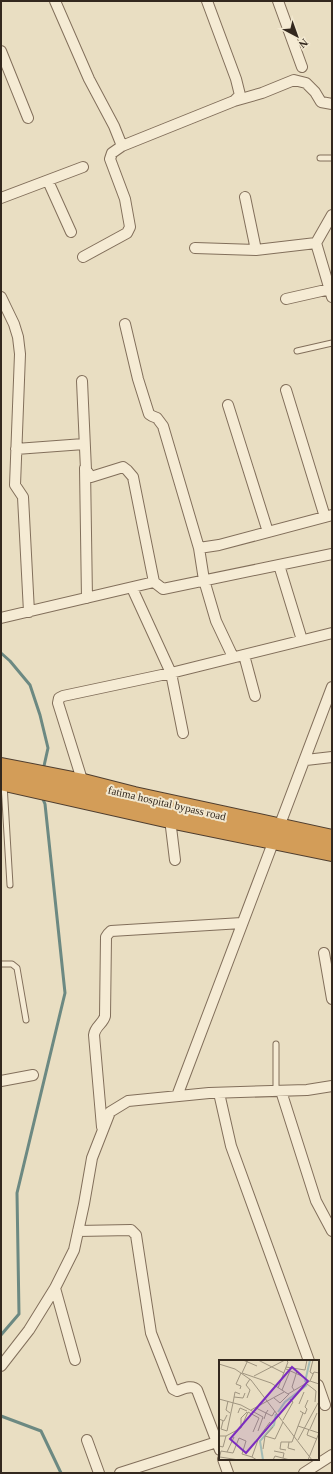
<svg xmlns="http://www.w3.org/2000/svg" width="333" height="1474" font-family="'Times New Roman',serif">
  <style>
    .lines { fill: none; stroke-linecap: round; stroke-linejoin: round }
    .stream { stroke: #6c8982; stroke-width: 3 }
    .lane-casing { stroke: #826f5b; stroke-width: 7 }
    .street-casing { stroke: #826f5b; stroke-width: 12 }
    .highway-casing { stroke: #4f3e2f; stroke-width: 20 }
    .lane { stroke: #f5ebd4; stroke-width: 5 }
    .street { stroke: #f5ebd4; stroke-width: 10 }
    .highway { stroke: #d39d58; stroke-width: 18 }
    .labels { text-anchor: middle; stroke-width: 4; stroke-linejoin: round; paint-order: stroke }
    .street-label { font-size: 11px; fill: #33281e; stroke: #f2e8d0 }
    .inset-river { fill: none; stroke: #a4bcb5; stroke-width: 2 }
    .inset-road { fill: none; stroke: #a09580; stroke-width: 1 }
    .view { fill: #7b2cbf; fill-opacity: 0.15; stroke: #7b2cbf; stroke-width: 2 }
    .inset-edge { fill: none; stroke: #33281e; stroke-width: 2 }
  </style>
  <rect width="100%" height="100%" fill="#e9dec2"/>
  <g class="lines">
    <path class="stream" d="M1 653 10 661 30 685 40 715 48 748 44 766
      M1 1335 19 1314 17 1193 65 993 45 804 42 797
      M1 1416 41 1431 61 1473"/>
    <defs>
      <path id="lane" d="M320 158H332
        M297 351 332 343
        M4 784 10 885
        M1 964H12L17 968 26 1020
        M276 1044V1091"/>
      <path id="street" d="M55 1 89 79 114 126 122 146 234 101 240 95 236 79 207 1
        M278 1 302 67
        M1 51 28 118
        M234 101 262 93 294 80 306 83 315 92 321 102 332 104
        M48 181 71 232
        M245 197 256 250
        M1 198 83 167
        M332 215 316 243 332 297
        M195 248 256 250 316 243
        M83 257 127 233 130 227 125 199 110 159 112 153 122 146
        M1 297 14 324 18 337 20 354 15 485 23 497 29 612
        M286 299 330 289
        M125 324 138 379 149 414 152 416 157 418 163 426 199 548 219 545 332 515
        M82 381 86 470 91 477 123 467 127 470 133 477 154 582 163 589 332 554
        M286 390 325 517
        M228 405 268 532
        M16 449 84 444
        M85 468 87 598
        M199 548 204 580 216 621 233 657
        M279 565 302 640
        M132 588 171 673 332 633
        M1 618 154 582
        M244 655 255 696
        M306 760 332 757
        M83 783 58 703 59 698 63 696 171 673 183 733
        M170 819 175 860
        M324 953 332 999
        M1 1081 33 1075
        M281 1091 316 1201 332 1231
        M219 1093 231 1146 309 1361
        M177 1096 332 687
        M102 1127 94 1035C95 1026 103 1024 105 1016L106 937 108 934 111 931 242 923
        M78 1231 131 1230 136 1235 151 1333 173 1389 177 1391C183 1389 192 1384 197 1390L220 1450
        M55 1288 75 1360
        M1 1366 29 1330 55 1288 74 1250 84 1204 92 1158 110 1112 128 1101 209 1093 307 1090 332 1086
        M318 1385 325 1405
        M87 1440 99 1473
        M223 1459 228 1473
        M120 1473 220 1441
        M304 1473 332 1455"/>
      <path id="highway" d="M1 767 83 783 134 796 332 839
        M1 781 170 819 332 852"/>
    </defs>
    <use href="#lane" class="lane-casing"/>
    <use href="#street" class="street-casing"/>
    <use href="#highway" class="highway-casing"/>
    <use href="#lane" class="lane"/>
    <use href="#street" class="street"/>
    <use href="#highway" class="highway"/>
  </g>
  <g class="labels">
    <g class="street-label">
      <text transform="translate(167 803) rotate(13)" y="4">fatima hospital bypass road</text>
    </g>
  </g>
  <g transform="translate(219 1360)">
    <rect width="100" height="100" fill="#e9dec2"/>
    <path class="inset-river" d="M86 22 91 0M59 52 66 42 88 25M44 100 41 81 55 65 57 54"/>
    <path class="inset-road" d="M24 0 38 6M39 0 65 13M94 0 91 12 94 14M0 4 16 9 32 20 93 100M67 7 86 10 88 0M67 9 85 17M23 13 52 23 69 34 91 21 100 24M23 13 29 0M35 16 66 0M91 21 95 12 100 13M88 24 97 31 96 42M59 28 69 2 67 0M21 29 22 26 17 24 22 13M63 30 71 11M75 30 73 27 78 11M15 37 24 38 26 33M28 38 31 30 27 25 31 19M55 38 61 43 70 34M0 39 22 45 44 57 39 71M9 41 7 50 11 53M14 43 16 32 21 34M80 44 85 32M37 48 47 53 45 59M32 50 65 32M49 50 47 53 53 56 56 51M81 51 86 54 88 49 86 47 89 40M19 53 21 48 28 51M0 59 5 61 8 55M64 60 74 42 71 39M4 61 2 69 8 71 14 43M22 65V58L28 52M79 66 100 73M90 69 88 75 98 79M91 69 98 53M0 76H7L22 68 29 52 40 58 34 72M46 76 56 79 64 62M79 80 99 43M70 82 69 88 76 90M0 86 4 87 7 76M44 89 46 76 54 67M67 90 61 89 62 82H73L84 53M55 91 65 93 64 98M8 92 15 77M1 97 20 100M0 99 2 91 14 93 20 78 27 81 23 94 33 97M38 100 33 97 40 77 51 62M54 100 56 96 71 100M89 100 100 73"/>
    <path class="view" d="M73 7 89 21 27 93 11 79Z"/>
    <rect width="100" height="100" class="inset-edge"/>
  </g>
  <rect width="333" height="1474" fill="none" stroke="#33281e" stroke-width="4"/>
  <g transform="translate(297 36) rotate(139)" stroke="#f2e8d0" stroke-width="3" paint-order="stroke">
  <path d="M0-3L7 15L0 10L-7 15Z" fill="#33281e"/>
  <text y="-6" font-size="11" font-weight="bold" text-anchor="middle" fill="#33281e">N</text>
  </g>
</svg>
